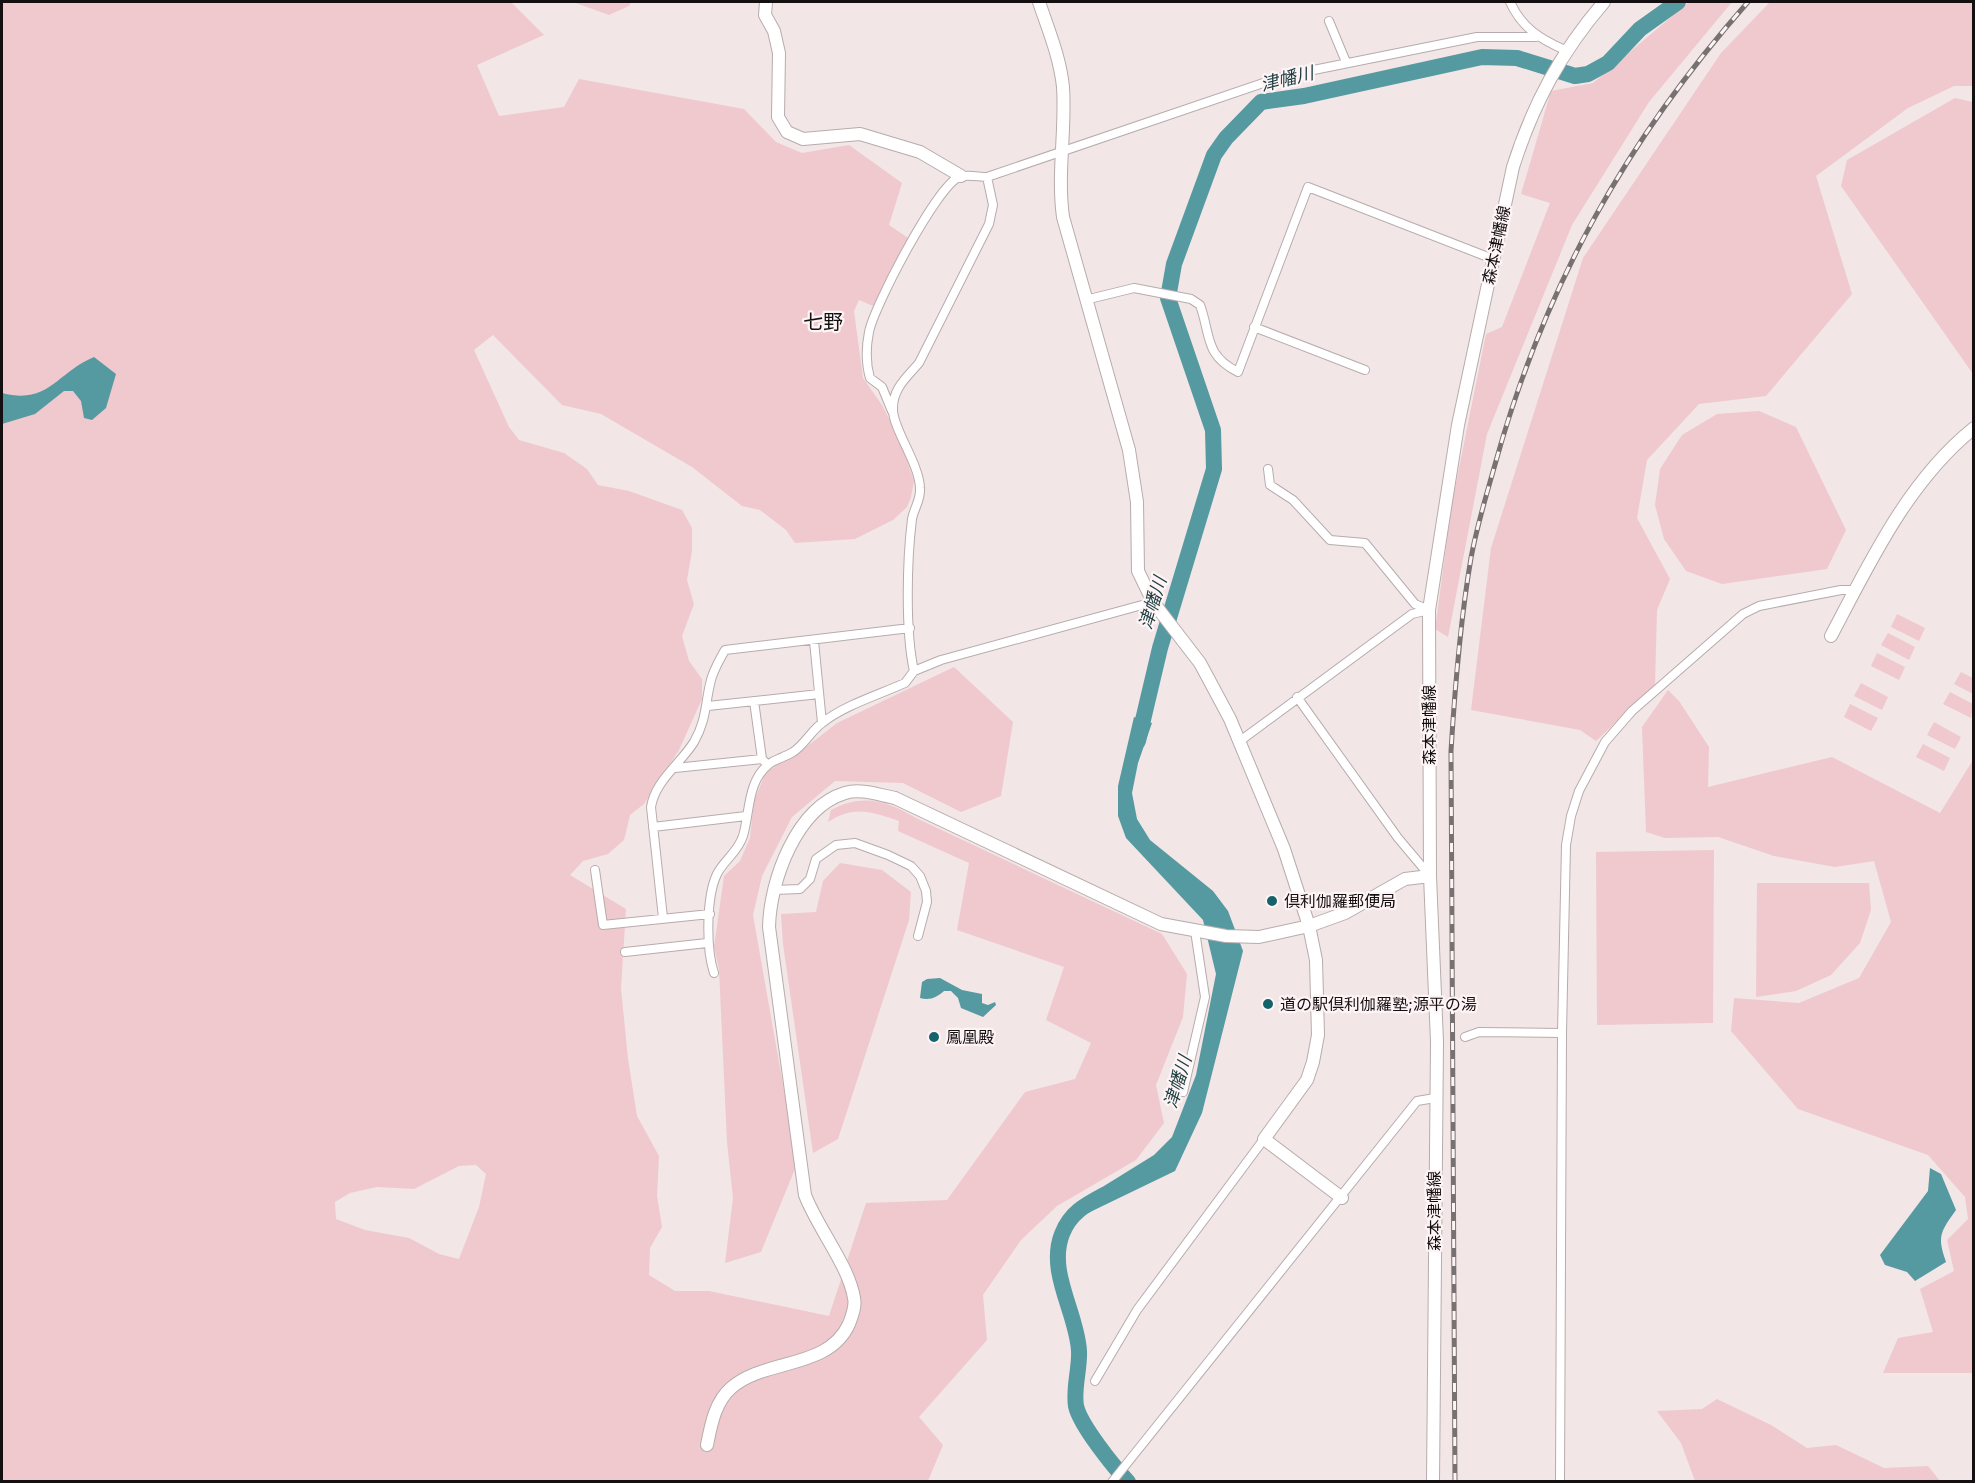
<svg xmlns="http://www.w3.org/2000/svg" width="1975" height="1483" font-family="Inter,'Noto Sans JP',sans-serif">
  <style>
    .green { fill: #efc9cd; fill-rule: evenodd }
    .water { fill: #559aa0 }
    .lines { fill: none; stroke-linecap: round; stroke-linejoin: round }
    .river { stroke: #559aa0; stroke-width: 16 }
    .street-casing { stroke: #b7acad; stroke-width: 10 }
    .secondary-casing { stroke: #b7acad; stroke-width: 14 }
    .street { stroke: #fff; stroke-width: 8 }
    .secondary { stroke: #fff; stroke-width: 12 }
    .rail-casing { stroke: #787172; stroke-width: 5 }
    .rail { stroke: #fef4f5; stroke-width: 3; stroke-dasharray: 9; stroke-linecap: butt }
    .poi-dot { fill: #14636a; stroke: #fef4f5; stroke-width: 2 }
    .labels { text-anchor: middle; stroke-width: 4.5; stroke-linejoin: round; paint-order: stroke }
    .street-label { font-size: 16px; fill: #141011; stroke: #fef4f5 }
    .poi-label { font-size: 16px; fill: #141011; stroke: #fef4f5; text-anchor: start }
    .water-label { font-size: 18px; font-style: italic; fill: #1a3c3f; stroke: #fef4f5 }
    .quarter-label { font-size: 20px; fill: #141011; stroke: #fef4f5 }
  </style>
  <rect width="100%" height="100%" fill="#f2e6e7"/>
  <path class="green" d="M2 2H511L544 35 477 65 499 116 564 107 579 79 744 109 776 142 802 153 849 145 902 183 889 225 908 238 873 306 859 300 854 311 863 378 882 405 899 438 914 481 911 497 907 507 893 520 855 539 795 543 786 530 760 510 742 506 692 467 601 414 562 405 493 335 474 350 509 427 519 440 564 453 587 469 598 485 629 491 682 510 692 528V551L687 580 694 604 682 636 689 661 702 679V699L679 750 644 804 630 815 624 840 608 854 583 861 570 875 626 909 621 988 628 1059 637 1116 659 1156 657 1196 662 1227 650 1248 649 1275 675 1291H709L829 1316 866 1203 947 1200 1025 1092 1075 1079 1091 1043 1046 1020 1064 967 957 930 969 863 898 831 899 821C871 812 855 805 828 822L831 810C863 793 887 801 916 818L1162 934 1187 974 1183 1017 1156 1085 1164 1123 1136 1160 1057 1206 1021 1240 983 1295 987 1340 919 1417 943 1445 928 1481 2 1482ZM476 1165 486 1174 479 1207 459 1259 439 1254 409 1238 365 1230 336 1219 335 1202 350 1193 377 1187 414 1189 459 1166Z
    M573 2H631L629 6 609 15Z
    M1689 2H1732L1649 102 1572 225 1487 434 1448 637 1435 629 1452 503 1486 334 1502 327 1550 203 1521 194 1551 91 1593 83Z
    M1770 2H1973V86H1954L1908 108 1816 176 1852 294 1766 396 1699 404 1647 460 1637 518 1670 579 1657 610 1655 685 1596 741 1580 730 1471 710 1491 548 1583 258 1721 53Z
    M1955 98 1973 102V374L1841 186 1847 160Z
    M1759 411 1796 427 1846 530 1827 569 1722 584 1686 571 1664 539 1655 505 1660 469 1682 435 1717 414Z
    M1897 614 1925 628 1919 641 1891 627Z
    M1888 633 1915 647 1909 660 1881 645Z
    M1877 653 1905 667 1899 680 1871 666Z
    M954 667 1013 722 1001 796 961 812 903 783 835 781 792 817 762 876 753 915 797 1164 761 1252 725 1263 733 1198 727 1142 719 969 714 947 724 876 740 861 750 838 754 801 766 772 805 748 837 723Z
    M1961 672 1973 678V694L1954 684Z
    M1861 683 1888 697 1882 710 1854 696Z
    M1668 690 1679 701 1709 747 1708 787 1832 757 1940 813 1973 760V1373H1883L1898 1338 1933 1332 1920 1289 1954 1271 1947 1240 1968 1219 1965 1197 1928 1155 1798 1109 1731 1031 1734 998 1799 1003 1859 978 1891 922 1874 861 1835 867 1774 856 1718 837 1665 838 1646 832 1642 727Z
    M1950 692 1973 704 1971 718 1943 704Z
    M1850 704 1878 718 1871 731 1844 717Z
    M1934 722 1961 737 1955 749 1927 735Z
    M1923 744 1950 758 1944 771 1916 757Z
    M1714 850 1713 1023 1597 1025 1596 852Z
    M840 863 882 870 911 892 909 920 838 1139 813 1153 783 944 781 914 816 912 823 881Z
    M1757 883H1869L1871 910 1860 943 1831 975 1796 991 1756 997Z
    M1717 1399 1771 1425 1807 1448 1836 1445 1884 1468 1928 1466 1940 1481H1695L1681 1443 1657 1411 1702 1409Z"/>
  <path class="water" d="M94 357 116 374 106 408 92 420 84 418 81 401 73 391H64L35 414 2 424V393C49 405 56 373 94 357Z
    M1134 717 1152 723 1138 763 1132 793 1137 819 1150 840 1213 891 1228 911 1243 951 1202 1113 1175 1171 1088 1213 1083 1199 1154 1155 1172 1137 1196 1075 1216 974 1203 920 1126 838 1118 816V786Z
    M940 978 962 990 982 994V1003L988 1005 995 1002 996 1005 983 1017 961 1008 958 998 951 991H944C937 997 930 1001 920 998L922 982 927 979Z
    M1930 1168 1941 1174 1956 1210C1940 1232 1937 1237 1946 1262L1915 1281 1907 1272 1885 1265 1880 1255 1928 1191Z"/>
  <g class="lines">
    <path class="river" d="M1138 741 1160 648 1214 469 1213 430 1168 298 1174 264 1214 155 1226 138 1261 102 1304 96 1482 57 1517 58 1575 76 1588 74 1608 63 1640 29 1678 2
      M1104 1195C1085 1205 1070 1213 1062 1234 1047 1272 1077 1313 1079 1351 1080 1368 1073 1389 1076 1406 1080 1425 1114 1467 1128 1482"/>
    <defs>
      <path id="street" d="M1510 2C1522 28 1540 39 1565 50
        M1329 21 1346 62
        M987 177 993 205 989 224 919 363C907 377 892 389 893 410 893 429 919 463 920 488 921 500 914 508 912 519 907 559 905 631 914 671L941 660 1153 602
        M1085 300 1134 288 1191 299 1200 305C1211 335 1204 355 1238 372L1308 187 1493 259
        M1254 327 1365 370
        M892 411 882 387 870 378C866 364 866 347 869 332 874 306 937 186 959 177 966 174 979 177 987 177L1284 76 1477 37H1536
        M1268 469 1270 485 1293 500 1330 540 1365 543 1415 604 1429 610
        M814 641 822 723
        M1297 697 1398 838 1430 876
        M754 701 762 759
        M708 706 819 694
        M1240 741 1412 614 1429 610
        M675 768 762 759 768 765
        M653 827 746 816
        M595 870 603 925 710 914
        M774 890 800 889 810 879 816 859 836 845 855 843 888 855 911 866 920 876 926 891 927 902 918 936
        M663 918 651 807C655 781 681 763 694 742 706 721 705 706 710 684 712 672 719 661 725 650L910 628
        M625 952 707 943
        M714 973C706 949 706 897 717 874 724 860 738 852 743 836 750 813 747 781 769 764 776 759 785 757 793 752 805 744 811 731 822 723 845 705 878 695 905 683L914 671
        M1465 1037 1479 1032 1562 1033
        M1183 1092 1205 997 1195 931
        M1095 1381 1137 1310 1264 1139
        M1112 1482 1417 1101 1435 1098
        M1560 1482 1562 1033 1566 845 1571 816 1579 791 1605 742 1632 711 1743 614 1759 606 1841 590H1855"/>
      <path id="secondary" d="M766 2 765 15 774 31 779 53 778 117 787 132 803 139 860 134 920 152 961 176
        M1039 2C1048 29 1060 57 1063 87 1066 130 1057 173 1063 217L1129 450 1137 502 1138 571 1153 602 1200 663 1230 719 1284 849 1309 926 1316 960 1318 1035 1313 1062 1307 1080 1264 1139 1342 1198
        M1831 636C1870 562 1908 481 1974 428
        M707 1445C711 1425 715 1402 731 1388 765 1358 828 1370 849 1324 852 1316 856 1306 854 1298 849 1266 817 1227 805 1195L769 927C770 881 796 808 845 793 861 788 879 795 895 798L1161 924 1226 936 1259 937 1309 926 1345 913 1405 879 1430 876
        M1433 1482 1437 1042 1430 876 1429 610 1458 425 1513 167C1533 104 1561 52 1604 2"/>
    </defs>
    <use href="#street" class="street-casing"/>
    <use href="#secondary" class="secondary-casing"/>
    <use href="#street" class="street"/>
    <use href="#secondary" class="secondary"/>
    <defs>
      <path id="rail" d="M1455 1482 1451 751C1455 686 1460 622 1471 558 1477 525 1487 493 1496 461 1545 285 1627 139 1748 2"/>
    </defs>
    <use href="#rail" class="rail-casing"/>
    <use href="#rail" class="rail"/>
  </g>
  <g class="poi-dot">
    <circle cx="1272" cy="901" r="6"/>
    <circle cx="1268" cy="1004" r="6"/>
    <circle cx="934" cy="1037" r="6"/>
  </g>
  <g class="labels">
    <g class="street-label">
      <text transform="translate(1496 245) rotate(-78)" y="6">森本津幡線</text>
      <text transform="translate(1429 725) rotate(-90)" y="6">森本津幡線</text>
      <text transform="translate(1434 1211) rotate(-90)" y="6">森本津幡線</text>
    </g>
    <g class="poi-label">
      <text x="1284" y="907">倶利伽羅郵便局</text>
      <text x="1280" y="1010">道の駅倶利伽羅塾;源平の湯</text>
      <text x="946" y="1043">鳳凰殿</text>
    </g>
    <g class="water-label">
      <text transform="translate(1287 79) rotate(-14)" y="6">津幡川</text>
      <text transform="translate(1153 603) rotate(-73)" y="6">津幡川</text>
      <text transform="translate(1178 1082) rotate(-73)" y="6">津幡川</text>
    </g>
    <g class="quarter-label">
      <text x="823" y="329">七野</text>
    </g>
  </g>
  <rect width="1975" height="1483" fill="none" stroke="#141011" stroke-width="6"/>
</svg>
